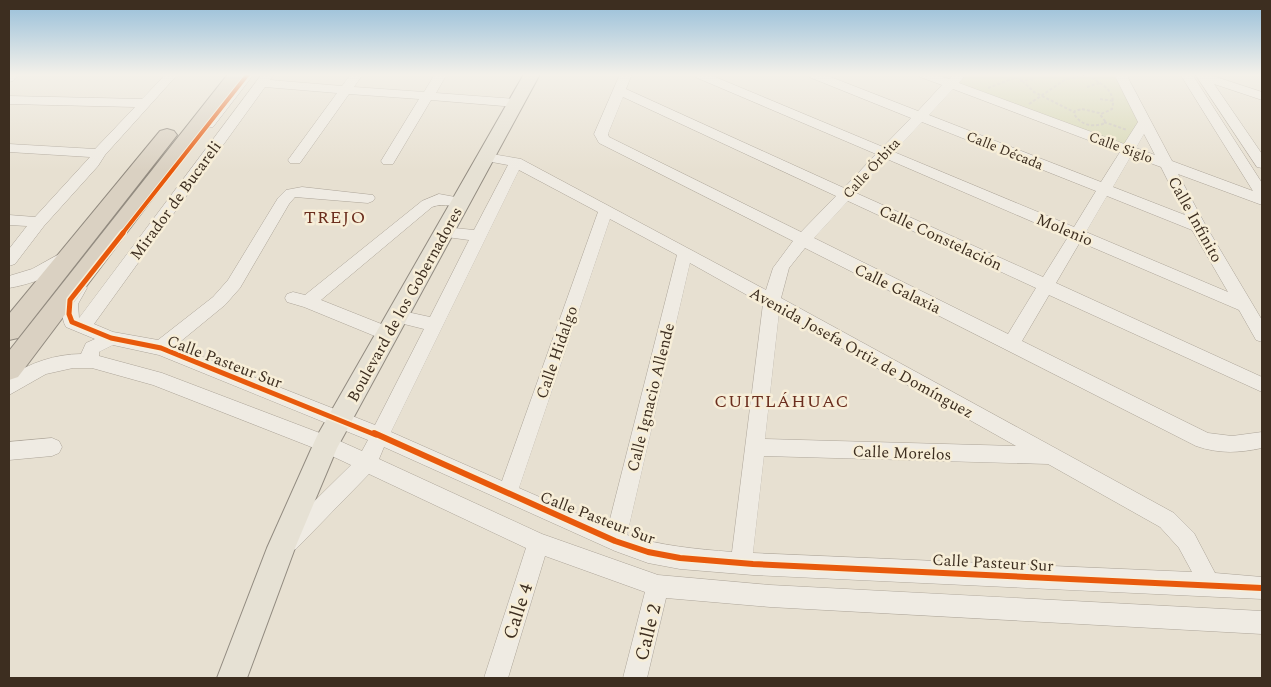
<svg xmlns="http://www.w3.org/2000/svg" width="1271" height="687" font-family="Spectral,serif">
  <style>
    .green { fill: #d6d7b3 }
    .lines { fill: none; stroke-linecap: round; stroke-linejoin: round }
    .minor-casing { stroke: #ada599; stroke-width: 1 }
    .major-casing { stroke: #928b80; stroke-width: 2 }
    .highway-casing { stroke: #928b80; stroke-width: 2 }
    .path { stroke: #c8c2b9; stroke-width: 2; stroke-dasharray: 3 2; stroke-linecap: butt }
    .minor { fill: #efebe3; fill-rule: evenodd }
    .major { fill: #e6e1d4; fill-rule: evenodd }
    .highway { fill: #dad1c2; fill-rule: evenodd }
    .cycleway-far2-casing { stroke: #f7eed8; stroke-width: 6 }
    .cycleway-far1-casing { stroke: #f7eed8; stroke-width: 8 }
    .cycleway-casing { stroke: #f7eed8; stroke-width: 9 }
    .cycleway-far2 { stroke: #e8590c; stroke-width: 4 }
    .cycleway-far1 { stroke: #e8590c; stroke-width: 5 }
    .cycleway { stroke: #e8590c; stroke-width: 6 }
    .labels { text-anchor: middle; stroke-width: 5; stroke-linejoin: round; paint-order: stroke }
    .far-street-label { font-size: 14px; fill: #3d2e20; stroke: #f7eed8 }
    .street-label { font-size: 16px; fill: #3d2e20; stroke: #f7eed8 }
    .neighbourhood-label { font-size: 18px; letter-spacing: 1px; fill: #6b2e1e; stroke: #f7eed8 }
    .near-street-label { font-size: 19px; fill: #3d2e20; stroke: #f7eed8 }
  </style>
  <rect width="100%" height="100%" fill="#e7e0d1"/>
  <path class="green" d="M960 74H1120L1145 121 1128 150 951 83Z"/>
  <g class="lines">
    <defs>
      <path id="minor" d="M9 74H20L13 81 9 82Z
        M166 74H178L105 155 98 166 44 226 15 264 9 266V249L27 226 9 225V215L35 217 90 157 9 152V144L95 149 135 107 9 104V96L142 99Z
        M242 74H254L213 127H203L201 124 203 121Z
        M262 74H274L270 80 342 86 351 74H363L354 87 424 92 435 74H447L436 93 515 99 521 103 515 107 431 100 393 164H383L381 161 419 99 349 94 300 163H290L288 160 337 93 265 87 94 324 113 332 158 340 213 297 228 280 278 198 286 190 302 187 373 195 375 198 373 201 368 203 295 197 289 204 240 288 225 305 175 346 375 425 424 329 392 321 390 316 392 311 398 310 430 317 469 240 439 236 436 232 439 228 444 227 474 230 508 165 481 160 479 157 481 154 486 153 521 159 766 290 773 268 793 241 599 143 594 134 620 74H632L626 89 844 188 876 154 695 77 693 74H708L883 147 911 118 809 77 807 74H823L918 111 942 85 920 77 918 74H934L949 79 954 74H966L959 83 1124 144 1138 122 1114 74H1126L1172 161 1253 191 1180 74H1192L1262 183V205L1178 174 1206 226 1262 320V342L1256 340 1239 310 1080 242 1056 283 1262 377V392L1049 295 1022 341 1208 433 1232 436 1262 432V448C1239 453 1219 454 1196 446L805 248 789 268 781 298 1174 513 1194 533 1215 573 1262 577V599L753 575 680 569 648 563 615 551 384 447 379 459 542 534 658 575 770 585 1262 611V634L770 607 666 598 647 678H623L645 592 545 556 508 678H484L526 548 369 474 296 549 288 552 280 549 277 542 280 535 351 465 319 450 153 385 92 368H73L46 374 9 395V377C29 363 56 354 81 354L86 343 95 339 66 327C57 311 63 277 85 284L87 288 78 304 79 318ZM953 89 1120 152 1101 182 929 115ZM623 97 836 196 801 232 609 137 608 134ZM922 122 1096 191 1074 227 894 152ZM1144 134 1155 155 1136 148ZM1131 156 1161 167 1185 215 1113 187ZM887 159 1068 237 1043 277 856 193ZM519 170 598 212 502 481 391 432ZM1107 196 1192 230 1228 292 1086 232ZM848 201 1036 288 1008 334 814 238ZM610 219 677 255 608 527 519 488ZM690 263 763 304 732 552C696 549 661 546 627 535ZM779 313 1016 446 765 439ZM113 345 159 355 368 440 362 451 333 438 162 373 99 356V352ZM764 456 1048 464 1160 527 1179 548 1192 572 753 553Z
        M1195 74H1207L1262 92V100L1214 84 1262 154V168L1257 167Z
        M439 194 466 199 468 202 466 205C454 209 445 202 432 207L321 300 394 329 397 334 394 339 388 341 382 339 304 307 287 302 285 298 287 294 293 292 305 295 422 201Z
        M63 252 69 254 71 258C61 275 27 285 9 288V276L32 269Z
        M52 438 59 441 62 447 59 453 52 456 9 460V442Z"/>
      <path id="major" d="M524 74H540L337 448 295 548 247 678H217L267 548 317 436Z"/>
      <path id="highway" d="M228 74H246L18 377 9 380V351Z
        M167 129 174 131 177 135 174 139 18 338 9 340V314L160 131Z"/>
    </defs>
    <use href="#minor" class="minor-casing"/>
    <use href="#major" class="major-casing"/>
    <use href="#highway" class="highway-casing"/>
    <path class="path" d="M1015 74 1034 92 1074 112
      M1087 75C1101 83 1117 91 1112 109L1101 114
      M1020 81 1034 79
      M1087 87 1100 83
      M988 88 1017 77
      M1100 99 1114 101
      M1029 104 1066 79 1087 75
      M1082 109 1099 113 1105 121 1103 124C1091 127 1081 125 1074 114L1075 111Z
      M1104 122 1127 130"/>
    <use href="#minor" class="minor"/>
    <use href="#major" class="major"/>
    <use href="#highway" class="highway"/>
    <defs>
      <path id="cycleway-far2" d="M122 234 248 74"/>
      <path id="cycleway-far1" d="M123 233 70 300 69 314 72 322 111 338 161 348 376 435"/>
      <path id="cycleway" d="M374 433 615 541 648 552 680 558 753 564 1262 588"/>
    </defs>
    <use href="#cycleway-far2" class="cycleway-far2-casing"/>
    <use href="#cycleway-far1" class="cycleway-far1-casing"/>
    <use href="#cycleway" class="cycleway-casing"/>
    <use href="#cycleway-far2" class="cycleway-far2"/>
    <use href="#cycleway-far1" class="cycleway-far1"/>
    <use href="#cycleway" class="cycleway"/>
  </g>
  <linearGradient id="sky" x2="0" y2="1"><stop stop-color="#96bed9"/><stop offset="0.44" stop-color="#f4f1ea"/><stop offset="1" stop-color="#f4f1ea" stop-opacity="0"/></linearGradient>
  <rect width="1271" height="170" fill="url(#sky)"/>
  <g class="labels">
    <g class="far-street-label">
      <text transform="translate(1121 147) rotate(20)" y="5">Calle Siglo</text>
      <text transform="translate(1005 150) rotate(22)" y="5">Calle Década</text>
      <text transform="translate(871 168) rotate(-47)" y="5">Calle Órbita</text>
    </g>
    <g class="street-label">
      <text transform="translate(175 200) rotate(-54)" y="6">Mirador de Bucareli</text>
      <text transform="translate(1196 219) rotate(61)" y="6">Calle Infinito</text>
      <text transform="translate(1065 229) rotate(23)" y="6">Molenio</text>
      <text transform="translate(941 237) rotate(25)" y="6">Calle Constelación</text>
      <text transform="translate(898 288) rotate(26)" y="6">Calle Galaxia</text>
      <text transform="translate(404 304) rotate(-61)" y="6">Boulevard de los Gobernadores</text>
      <text transform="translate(556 352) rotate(-71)" y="6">Calle Hidalgo</text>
      <text transform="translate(862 352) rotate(29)" y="6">Avenida Josefa Ortiz de Domínguez</text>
      <text transform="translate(225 361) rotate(21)" y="6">Calle Pasteur Sur</text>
      <text transform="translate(650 397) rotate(-76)" y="6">Calle Ignacio Allende</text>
      <text transform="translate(902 452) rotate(2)" y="6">Calle Morelos</text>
      <text transform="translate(598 517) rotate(21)" y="6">Calle Pasteur Sur</text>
      <text transform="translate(993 562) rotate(3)" y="6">Calle Pasteur Sur</text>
    </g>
    <g class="neighbourhood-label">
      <text x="335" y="223">TREJO</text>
      <text x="782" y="407">CUITLÁHUAC</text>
    </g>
    <g class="near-street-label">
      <text transform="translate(517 611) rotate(-72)" y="7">Calle 4</text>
      <text transform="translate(647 632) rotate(-76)" y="7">Calle 2</text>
    </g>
  </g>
  <rect width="1271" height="687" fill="none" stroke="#3d2e20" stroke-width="20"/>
</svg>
